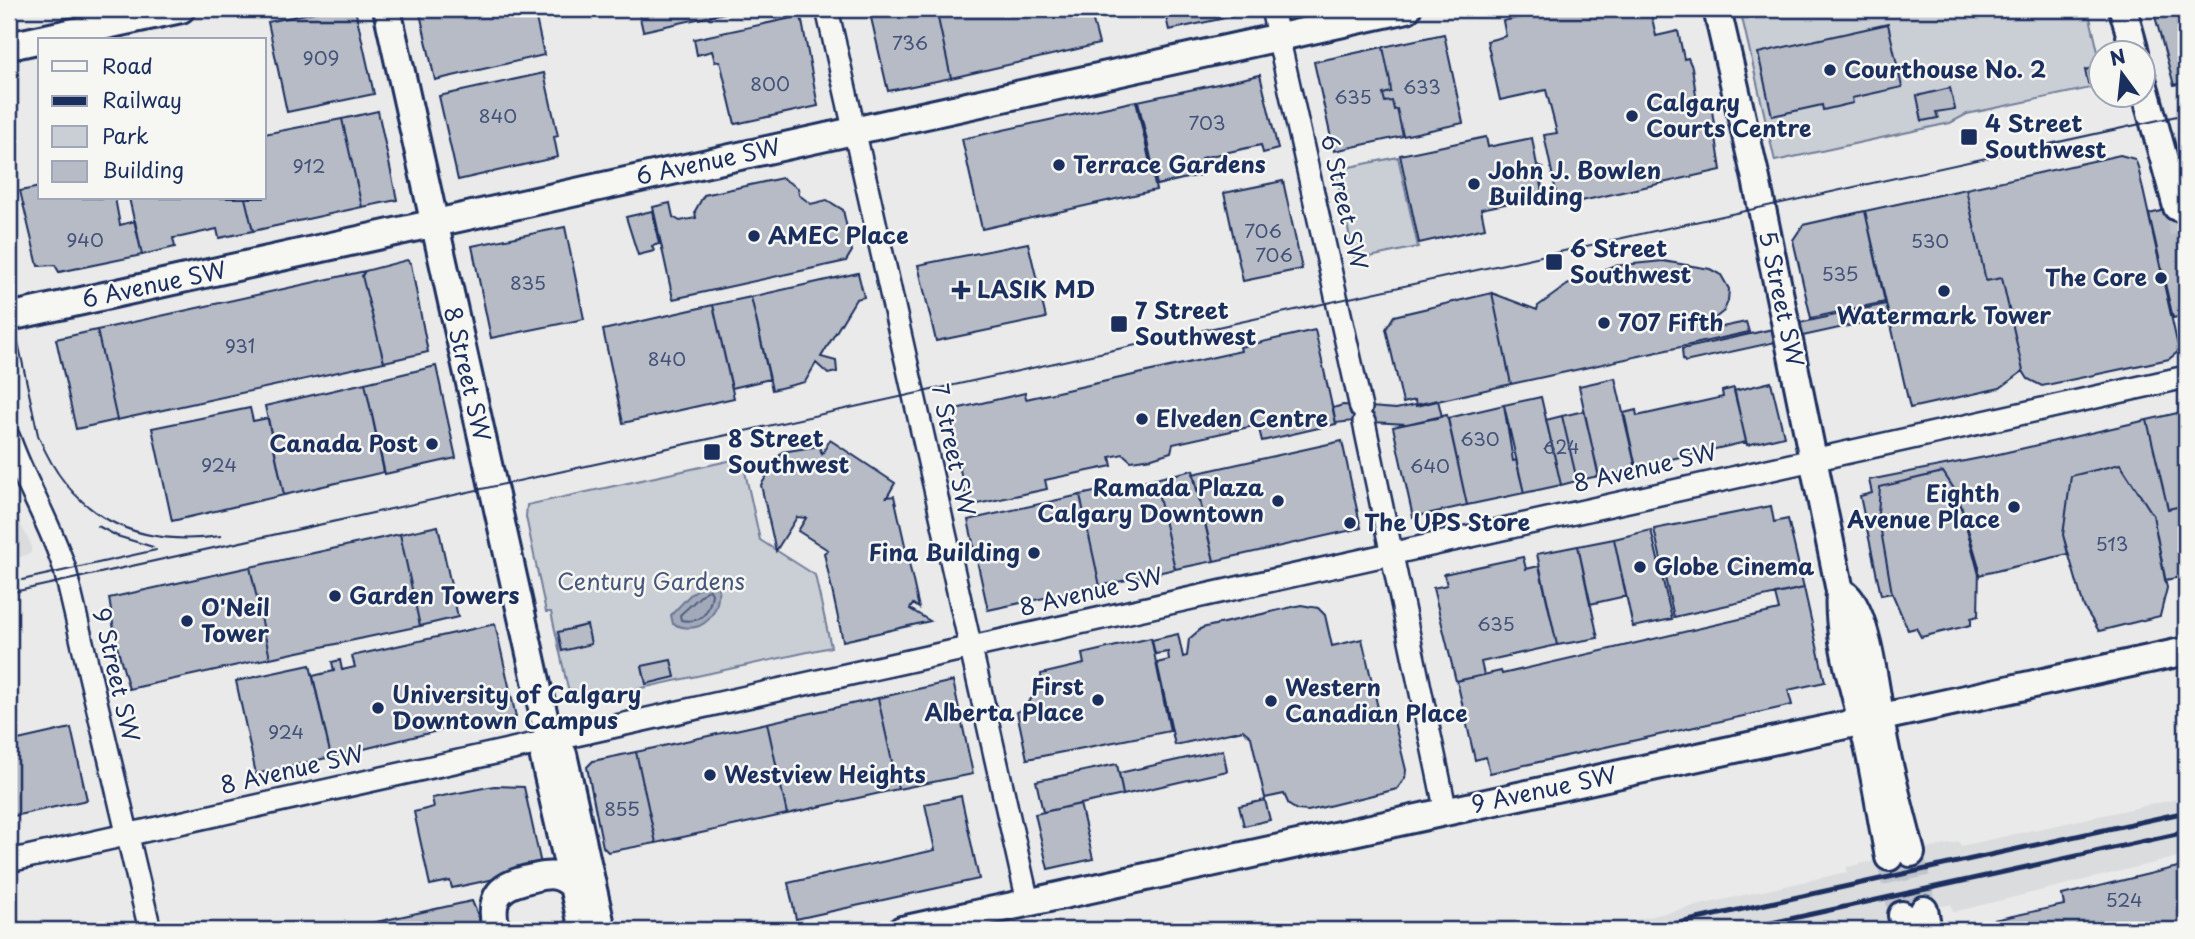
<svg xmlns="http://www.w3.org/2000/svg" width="2195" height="939" font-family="'Playpen Sans',sans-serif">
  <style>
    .built { fill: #dadcde }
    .green { fill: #caced5; stroke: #727e9a; stroke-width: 2 }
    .water { fill: #a2aaba; stroke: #6c7995; stroke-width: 2 }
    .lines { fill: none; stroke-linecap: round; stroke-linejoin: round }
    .shore { stroke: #516083; stroke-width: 2 }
    .building { fill: #b6bbc6; stroke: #1b2f5e; stroke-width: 2 }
    .major-tunnel { stroke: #c0c5cd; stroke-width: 26; stroke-dasharray: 26 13; stroke-linecap: butt }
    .minor-casing { stroke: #1b2f5e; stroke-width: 26 }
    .major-casing { stroke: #1b2f5e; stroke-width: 32 }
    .minor { stroke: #f6f6f2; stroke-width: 21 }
    .major { stroke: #f6f6f2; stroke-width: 26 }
    .tram { stroke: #1b2f5e; stroke-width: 2 }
    .rail { stroke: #1b2f5e; stroke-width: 5 }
    .poi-dot { fill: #1b2f5e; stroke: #f6f6f2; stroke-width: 2.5 }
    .labels { text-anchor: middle; stroke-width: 5; stroke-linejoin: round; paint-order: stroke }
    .number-label { font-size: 19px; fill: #425278 }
    .poi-label { font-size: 23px; font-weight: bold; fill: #1b2f5e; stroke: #f6f6f2; text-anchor: start }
    .street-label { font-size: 23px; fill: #1b2f5e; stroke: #f6f6f2 }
    .park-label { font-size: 23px; fill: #47577c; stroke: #f6f6f2 }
  </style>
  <rect width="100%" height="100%" fill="#e9eae9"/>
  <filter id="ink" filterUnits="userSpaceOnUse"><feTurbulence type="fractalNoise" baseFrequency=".0143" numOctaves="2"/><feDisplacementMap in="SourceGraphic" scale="14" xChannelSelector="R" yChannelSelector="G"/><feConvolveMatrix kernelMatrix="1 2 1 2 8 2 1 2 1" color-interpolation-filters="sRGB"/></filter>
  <g filter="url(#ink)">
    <path class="built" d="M9 503 31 544V553L9 561Z
      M2186 797V855L1953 912 1951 904 1880 921 1881 930H1590L1847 872V867L1959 842 1961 846Z"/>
    <path class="green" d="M1740 9H2088L2100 60V86L1967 114 1950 123 1775 161Z
      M1398 157 1418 247 1355 260 1335 170Z
      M742 458 760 540 815 575 831 647 591 699 568 689 551 612H546L526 517 527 505Z"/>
    <path class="water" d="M711 579 718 583C721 613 704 637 673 624L671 615 690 595Z"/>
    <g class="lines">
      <path class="shore" d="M706 591 710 590 712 594C709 614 701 624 681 620L680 615Z"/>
    </g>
    <path class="building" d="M329 9H355L374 94 287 112 268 22Z
      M419 9H534L544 55 435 80Z
      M638 9H726L725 13 643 31Z
      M869 9H936L951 78 888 91Z
      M936 9H1090L1099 44 951 78Z
      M1164 9H1237L1239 15 1169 30Z
      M1559 9H1650L1656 36 1678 31 1684 59 1688 58 1692 67 1697 102 1706 100 1707 105 1711 104 1721 170 1559 206 1544 135 1557 133 1546 90 1500 100 1487 41 1506 36 1503 21Z
      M2153 9H2186V82L2174 85Z
      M801 16 818 106 735 124 720 61 715 62 712 51 697 55 694 39Z
      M1888 24 1902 87 1852 98 1853 103 1823 110 1822 105 1772 116 1758 53Z
      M1444 34 1463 123 1403 136 1397 109 1394 110 1392 101 1385 102 1383 94 1391 92 1390 81 1383 47Z
      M1383 47 1390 81 1391 92 1383 94 1385 102 1392 101 1394 110 1397 109 1403 136 1334 151 1314 62Z
      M2093 68V72L2099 71 2100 82 2088 84 2085 70Z
      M544 73 558 136 554 137 558 157 458 180 439 96Z
      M1260 75 1278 149 1263 153 1261 145 1201 158 1204 174 1157 185 1138 101Z
      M1950 88 1955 109 1936 112 1938 118 1922 121 1917 96Z
      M1136 101 1156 190 982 229 962 139Z
      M378 111 397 200 362 207 342 119Z
      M342 119 362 207 253 231 245 198H264V134Z
      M1486 137 1488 147 1532 138 1537 166 1543 168 1539 173 1544 196 1481 209 1485 228 1419 243 1400 155Z
      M2120 155 2135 159 2138 167 2179 351 2169 359 2042 386 2028 379 2023 371 2002 278 1986 281 1966 189Z
      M782 178 798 188 799 195 811 204 827 200 843 210 852 251 846 261 673 299 653 207 670 203 673 217 680 221 696 218 695 211 704 195Z
      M1283 181 1302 269 1243 281 1224 193Z
      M40 187V198H115L120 225 135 221 142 255 59 272 55 265 38 266 20 191Z
      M1966 189 1986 281 2002 278 2023 371 2000 388 1910 408 1865 211Z
      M129 198H245L253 231 219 238 217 229 181 237 173 238 175 247 142 255Z
      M2186 205V315L2173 318 2149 214Z
      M652 211 659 244 652 246 654 251 638 255 626 217Z
      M1865 211 1885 302 1811 318 1793 240 1803 225Z
      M565 227 584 319 491 338 472 246Z
      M1028 243 1046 318 936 341 918 265Z
      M407 260 411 264 428 352 384 362 362 276 365 271Z
      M1663 261 1710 269 1721 275 1729 289 1728 301 1724 311 1705 326 1708 330 1746 322 1749 332 1511 384 1492 293 1537 310 1538 306 1567 285 1589 275 1613 266Z
      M365 271 362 276 384 362 117 420 97 330Z
      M858 273 864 297 856 299 821 357 836 361 837 372 828 374 816 363 805 382 772 390 751 297Z
      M1492 293 1511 384 1416 406 1415 400 1403 403 1386 329 1394 316Z
      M751 297 770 379 732 388 713 305Z
      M1886 304 1889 317 1685 362 1683 359 1682 349Z
      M713 305 734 398 623 423 603 330Z
      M97 330 117 420 76 429 56 339Z
      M1315 330 1336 424 1262 441 1258 425 1173 444 1171 452 1152 458 1131 461 1123 454 1110 457 1112 466 1045 480 1047 489 968 506 947 411 1025 393 1026 399 1241 351 1240 347Z
      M436 366 456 458 385 474 365 383Z
      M1615 378 1636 469 1599 478 1579 386Z
      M1771 382 1784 436 1747 445 1734 391Z
      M365 383 384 472 284 495 265 406Z
      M1734 388 1746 442 1636 467 1624 413 1636 410 1637 416 1723 397 1722 391Z
      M1541 397 1561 485 1524 493 1504 405Z
      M1438 400 1442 417 1407 424 1354 421 1336 423 1333 408 1343 405 1396 409Z
      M1504 405 1513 461 1516 460 1524 493 1467 505 1448 418Z
      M250 408 253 421 268 418 284 495 172 521 152 428Z
      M1584 411 1599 476 1584 479 1583 474 1576 476 1562 416Z
      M2186 411V505L2168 509 2147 420Z
      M1447 415 1467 505 1413 517 1393 427Z
      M1562 416 1576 476 1583 474 1584 479 1561 485 1546 420Z
      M2147 420 2168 509 2186 505V576L2165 580 2153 515 2120 464 2071 476 2063 535 2068 554 1979 575 1958 495 1943 472 1880 487 1878 514 1892 593 1881 595 1860 496 1872 493 1869 480 1990 456Z
      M830 440 895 483 887 497 894 496 919 608 913 604 910 609 930 621 843 641 824 553 828 550 798 531 806 518 797 517 776 551 761 485 782 452 819 446 822 454Z
      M1342 441 1361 528 1214 561 1193 474Z
      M2120 464 2153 515 2167 588 2160 616 2099 631 2084 607 2063 535 2071 476Z
      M1193 470 1214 561 1175 569 1155 479Z
      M1943 472 1958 495 1979 567 1978 616 1971 618V625L1921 637 1916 628 1908 630 1892 593 1878 514 1880 487Z
      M1155 479 1175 569 1100 586 1080 495Z
      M1080 495 1100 586 988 610 968 520Z
      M1771 506 1774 522 1788 519 1804 588 1674 617 1654 529Z
      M438 526 458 617 420 626 400 534Z
      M1651 530 1672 619 1633 627 1614 539Z
      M400 534 420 626 270 658 250 567Z
      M1614 539 1626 596 1590 604 1578 546Z
      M1578 546 1598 638 1557 645 1537 554Z
      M1523 557 1526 569 1539 566 1557 645 1481 662 1484 675 1456 681 1433 588 1447 585 1444 574Z
      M250 567 270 658 129 689 116 643 109 598Z
      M1804 588 1825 682 1788 690 1792 705 1490 773 1486 757 1475 760 1457 681 1501 671 1502 674 1779 610 1775 594Z
      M1301 605 1318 608 1325 615 1332 646 1362 639 1378 708 1394 721 1406 770 1405 778 1397 789 1308 811 1297 810 1289 805 1284 794 1265 798 1251 737 1243 730 1175 745 1157 663 1169 660 1168 652 1155 654 1152 640 1178 634 1183 657 1187 656 1189 639 1202 628Z
      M495 624 516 717 469 729 467 724 462 725 331 757 313 676 334 671 332 662 340 660 342 670 355 667 352 656Z
      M587 625 591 644 562 651 558 632Z
      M1151 638 1170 731 1027 759 1017 712 1029 707 1028 702 1037 693 1036 688 1042 687 1041 674 1084 664 1082 654Z
      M671 660 675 677 646 684 642 666Z
      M310 665 331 757 256 774 236 681Z
      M953 681 973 774 898 789 878 698Z
      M878 698 898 789 787 814 767 723Z
      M767 723 787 814 656 843 636 752Z
      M71 728 87 800 9 817V742Z
      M1223 750 1227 771 1123 795 1119 773Z
      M636 752 656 843 608 852 603 847 587 767 593 761Z
      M1117 764 1123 795 1043 812 1036 781Z
      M494 786 524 787 542 869 452 888 450 881 430 885 414 812 434 807 432 798Z
      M961 796 979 879 796 919 788 883 935 850 925 804Z
      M1265 800 1270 820 1244 826 1239 806Z
      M1080 804 1093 859 1048 869 1035 814Z
      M2186 865V930H1972L1970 925 2064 905 2062 895Z
      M472 901 484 930H340Z"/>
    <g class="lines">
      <path class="major-tunnel" d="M2177 207 2186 244
        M1911 853 1924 910
        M1889 857 1902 915"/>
      <defs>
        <path id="minor" d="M827 9 1028 902
          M1272 9 1361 408
          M1364 422 1446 812
          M9 438C25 484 51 524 65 570L150 930
          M9 861 2186 377"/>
        <path id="major" d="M387 9 549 739 544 758 583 930
          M1717 9 1756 179 1840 591C1836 642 1859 701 1869 750 1877 786 1882 822 1889 857
          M2123 9 2135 52
          M9 46 181 9
          M2142 79 2177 207
          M9 317 1407 9
          M1846 595C1870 615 1878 714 1885 746 1892 782 1902 817 1911 853
          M549 739 563 754 602 930
          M1924 910 1928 930
          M1902 915 1905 930
          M496 930C488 895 500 885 533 878 549 874 560 873 573 886
          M902 930 2186 651"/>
      </defs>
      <use href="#minor" class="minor-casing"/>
      <use href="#major" class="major-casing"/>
      <use href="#minor" class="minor"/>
      <use href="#major" class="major"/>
      <path class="tram" d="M9 300 38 435C71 517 135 548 221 536
        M98 526 117 536 153 547
        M22 580 156 550
        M9 593 2186 114"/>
      <path class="rail" d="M1647 930 2186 812
        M1739 930 2186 832"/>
    </g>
  </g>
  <g class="poi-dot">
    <circle cx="1830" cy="70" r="7"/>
    <circle cx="1632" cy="116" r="7"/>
    <rect x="1960" y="128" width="18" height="18" rx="3.5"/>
    <circle cx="1059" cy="165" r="7"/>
    <circle cx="1474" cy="184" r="7"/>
    <circle cx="754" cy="236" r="7"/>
    <rect x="1545" y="253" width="18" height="18" rx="3.5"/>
    <circle cx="2161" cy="278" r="7"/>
    <path d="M957.5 279.5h7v7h7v7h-7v7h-7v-7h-7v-7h7z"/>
    <circle cx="1944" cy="291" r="7"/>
    <circle cx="1604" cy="323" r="7"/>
    <rect x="1110" y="315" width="18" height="18" rx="3.5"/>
    <circle cx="1142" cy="419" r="7"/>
    <circle cx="432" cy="444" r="7"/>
    <rect x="703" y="443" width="18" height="18" rx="3.5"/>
    <circle cx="1278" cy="501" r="7"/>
    <circle cx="2014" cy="507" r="7"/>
    <circle cx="1350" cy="523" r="7"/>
    <circle cx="1034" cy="553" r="7"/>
    <circle cx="1640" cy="567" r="7"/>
    <circle cx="335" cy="596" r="7"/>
    <circle cx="187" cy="621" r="7"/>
    <circle cx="1098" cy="700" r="7"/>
    <circle cx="1271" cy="701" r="7"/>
    <circle cx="378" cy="708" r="7"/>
    <circle cx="710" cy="775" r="7"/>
  </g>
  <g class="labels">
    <g class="number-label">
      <text x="910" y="50">736</text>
      <text x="321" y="65">909</text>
      <text x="770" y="91">800</text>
      <text x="1422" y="94">633</text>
      <text x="1353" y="104">635</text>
      <text x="498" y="123">840</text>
      <text x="1207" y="130">703</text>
      <text x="309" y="173">912</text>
      <text x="1263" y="238">706</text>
      <text x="85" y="247">940</text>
      <text x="1930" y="248">530</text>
      <text x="1274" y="262">706</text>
      <text x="1840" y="281">535</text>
      <text x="528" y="290">835</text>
      <text x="240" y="353">931</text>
      <text x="667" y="366">840</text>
      <text x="1480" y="446">630</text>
      <text x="1561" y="454">624</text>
      <text x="219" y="472">924</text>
      <text x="1430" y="473">640</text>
      <text x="2112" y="551">513</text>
      <text x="1496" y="631">635</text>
      <text x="286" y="739">924</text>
      <text x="622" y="816">855</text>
      <text x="2124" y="907">524</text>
    </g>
    <g class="poi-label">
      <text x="1844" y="78">Courthouse No. 2</text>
      <text x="1646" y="111">Calgary<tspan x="1646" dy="26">Courts Centre</tspan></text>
      <text x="1985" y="132">4 Street<tspan x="1985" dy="26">Southwest</tspan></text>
      <text x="1073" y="173">Terrace Gardens</text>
      <text x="1488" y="179">John J. Bowlen<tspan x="1488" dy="26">Building</tspan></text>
      <text x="768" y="244">AMEC Place</text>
      <text x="1570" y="257">6 Street<tspan x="1570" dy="26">Southwest</tspan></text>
      <text x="2147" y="286" text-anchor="end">The Core</text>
      <text x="977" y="298">LASIK MD</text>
      <text x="1135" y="319">7 Street<tspan x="1135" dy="26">Southwest</tspan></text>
      <text x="1944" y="324" text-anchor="middle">Watermark Tower</text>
      <text x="1618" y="331">707 Fifth</text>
      <text x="1156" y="427">Elveden Centre</text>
      <text x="728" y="447">8 Street<tspan x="728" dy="26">Southwest</tspan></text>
      <text x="418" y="452" text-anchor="end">Canada Post</text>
      <text x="1264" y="496" text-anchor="end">Ramada Plaza<tspan x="1264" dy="26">Calgary Downtown</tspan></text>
      <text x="2000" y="502" text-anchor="end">Eighth<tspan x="2000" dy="26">Avenue Place</tspan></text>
      <text x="1364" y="531">The UPS Store</text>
      <text x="1020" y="561" text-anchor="end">Fina Building</text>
      <text x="1654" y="575">Globe Cinema</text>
      <text x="349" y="604">Garden Towers</text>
      <text x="201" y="616">O'Neil<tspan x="201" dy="26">Tower</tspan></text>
      <text x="1084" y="695" text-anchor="end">First<tspan x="1084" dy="26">Alberta Place</tspan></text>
      <text x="1285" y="696">Western<tspan x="1285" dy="26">Canadian Place</tspan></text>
      <text x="392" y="703">University of Calgary<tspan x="392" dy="26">Downtown Campus</tspan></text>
      <text x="724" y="783">Westview Heights</text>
    </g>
    <g class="street-label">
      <text transform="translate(708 162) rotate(-12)" y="8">6 Avenue SW</text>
      <text transform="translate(1344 202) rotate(77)" y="8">6 Street SW</text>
      <text transform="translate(154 285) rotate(-12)" y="8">6 Avenue SW</text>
      <text transform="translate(1781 299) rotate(78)" y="8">5 Street SW</text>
      <text transform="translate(467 374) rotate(77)" y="8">8 Street SW</text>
      <text transform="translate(953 450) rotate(78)" y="8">7 Street SW</text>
      <text transform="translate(1645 468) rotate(-13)" y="8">8 Avenue SW</text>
      <text transform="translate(1091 592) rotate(-13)" y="8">8 Avenue SW</text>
      <text transform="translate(116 675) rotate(77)" y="8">9 Street SW</text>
      <text transform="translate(292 770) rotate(-13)" y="8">8 Avenue SW</text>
      <text transform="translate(1544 790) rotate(-12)" y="8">9 Avenue SW</text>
    </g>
    <g class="park-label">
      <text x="651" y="590">Century Gardens</text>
    </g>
  </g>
  <rect width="2195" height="939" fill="none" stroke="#f6f6f2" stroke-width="35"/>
  <rect x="18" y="18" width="2160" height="904" fill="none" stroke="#1b2f5e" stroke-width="2.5" filter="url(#ink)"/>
  <rect x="38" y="38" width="228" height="161" fill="#f6f6f2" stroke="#9ea6b7" stroke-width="2"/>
  <rect x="52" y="61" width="35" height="10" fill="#f6f6f2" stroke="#9ea6b7" stroke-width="2"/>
  <text x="102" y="74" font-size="21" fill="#1b2f5e">Road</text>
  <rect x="52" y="96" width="35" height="10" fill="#1b2f5e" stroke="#9ea6b7" stroke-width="2"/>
  <text x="102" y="108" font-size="21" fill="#1b2f5e">Railway</text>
  <rect x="52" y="126" width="35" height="21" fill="#caced5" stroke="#9ea6b7" stroke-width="2"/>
  <text x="102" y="144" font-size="21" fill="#1b2f5e">Park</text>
  <rect x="52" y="161" width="35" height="21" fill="#b6bbc6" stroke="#9ea6b7" stroke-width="2"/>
  <text x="102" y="178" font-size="21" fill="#1b2f5e">Building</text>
  <g transform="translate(2122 74) rotate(345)"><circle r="33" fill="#f6f6f2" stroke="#9ea6b7" stroke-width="2"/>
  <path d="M0-5L12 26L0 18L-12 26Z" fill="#1b2f5e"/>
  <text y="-10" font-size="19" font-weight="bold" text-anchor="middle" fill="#1b2f5e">N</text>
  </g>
</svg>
